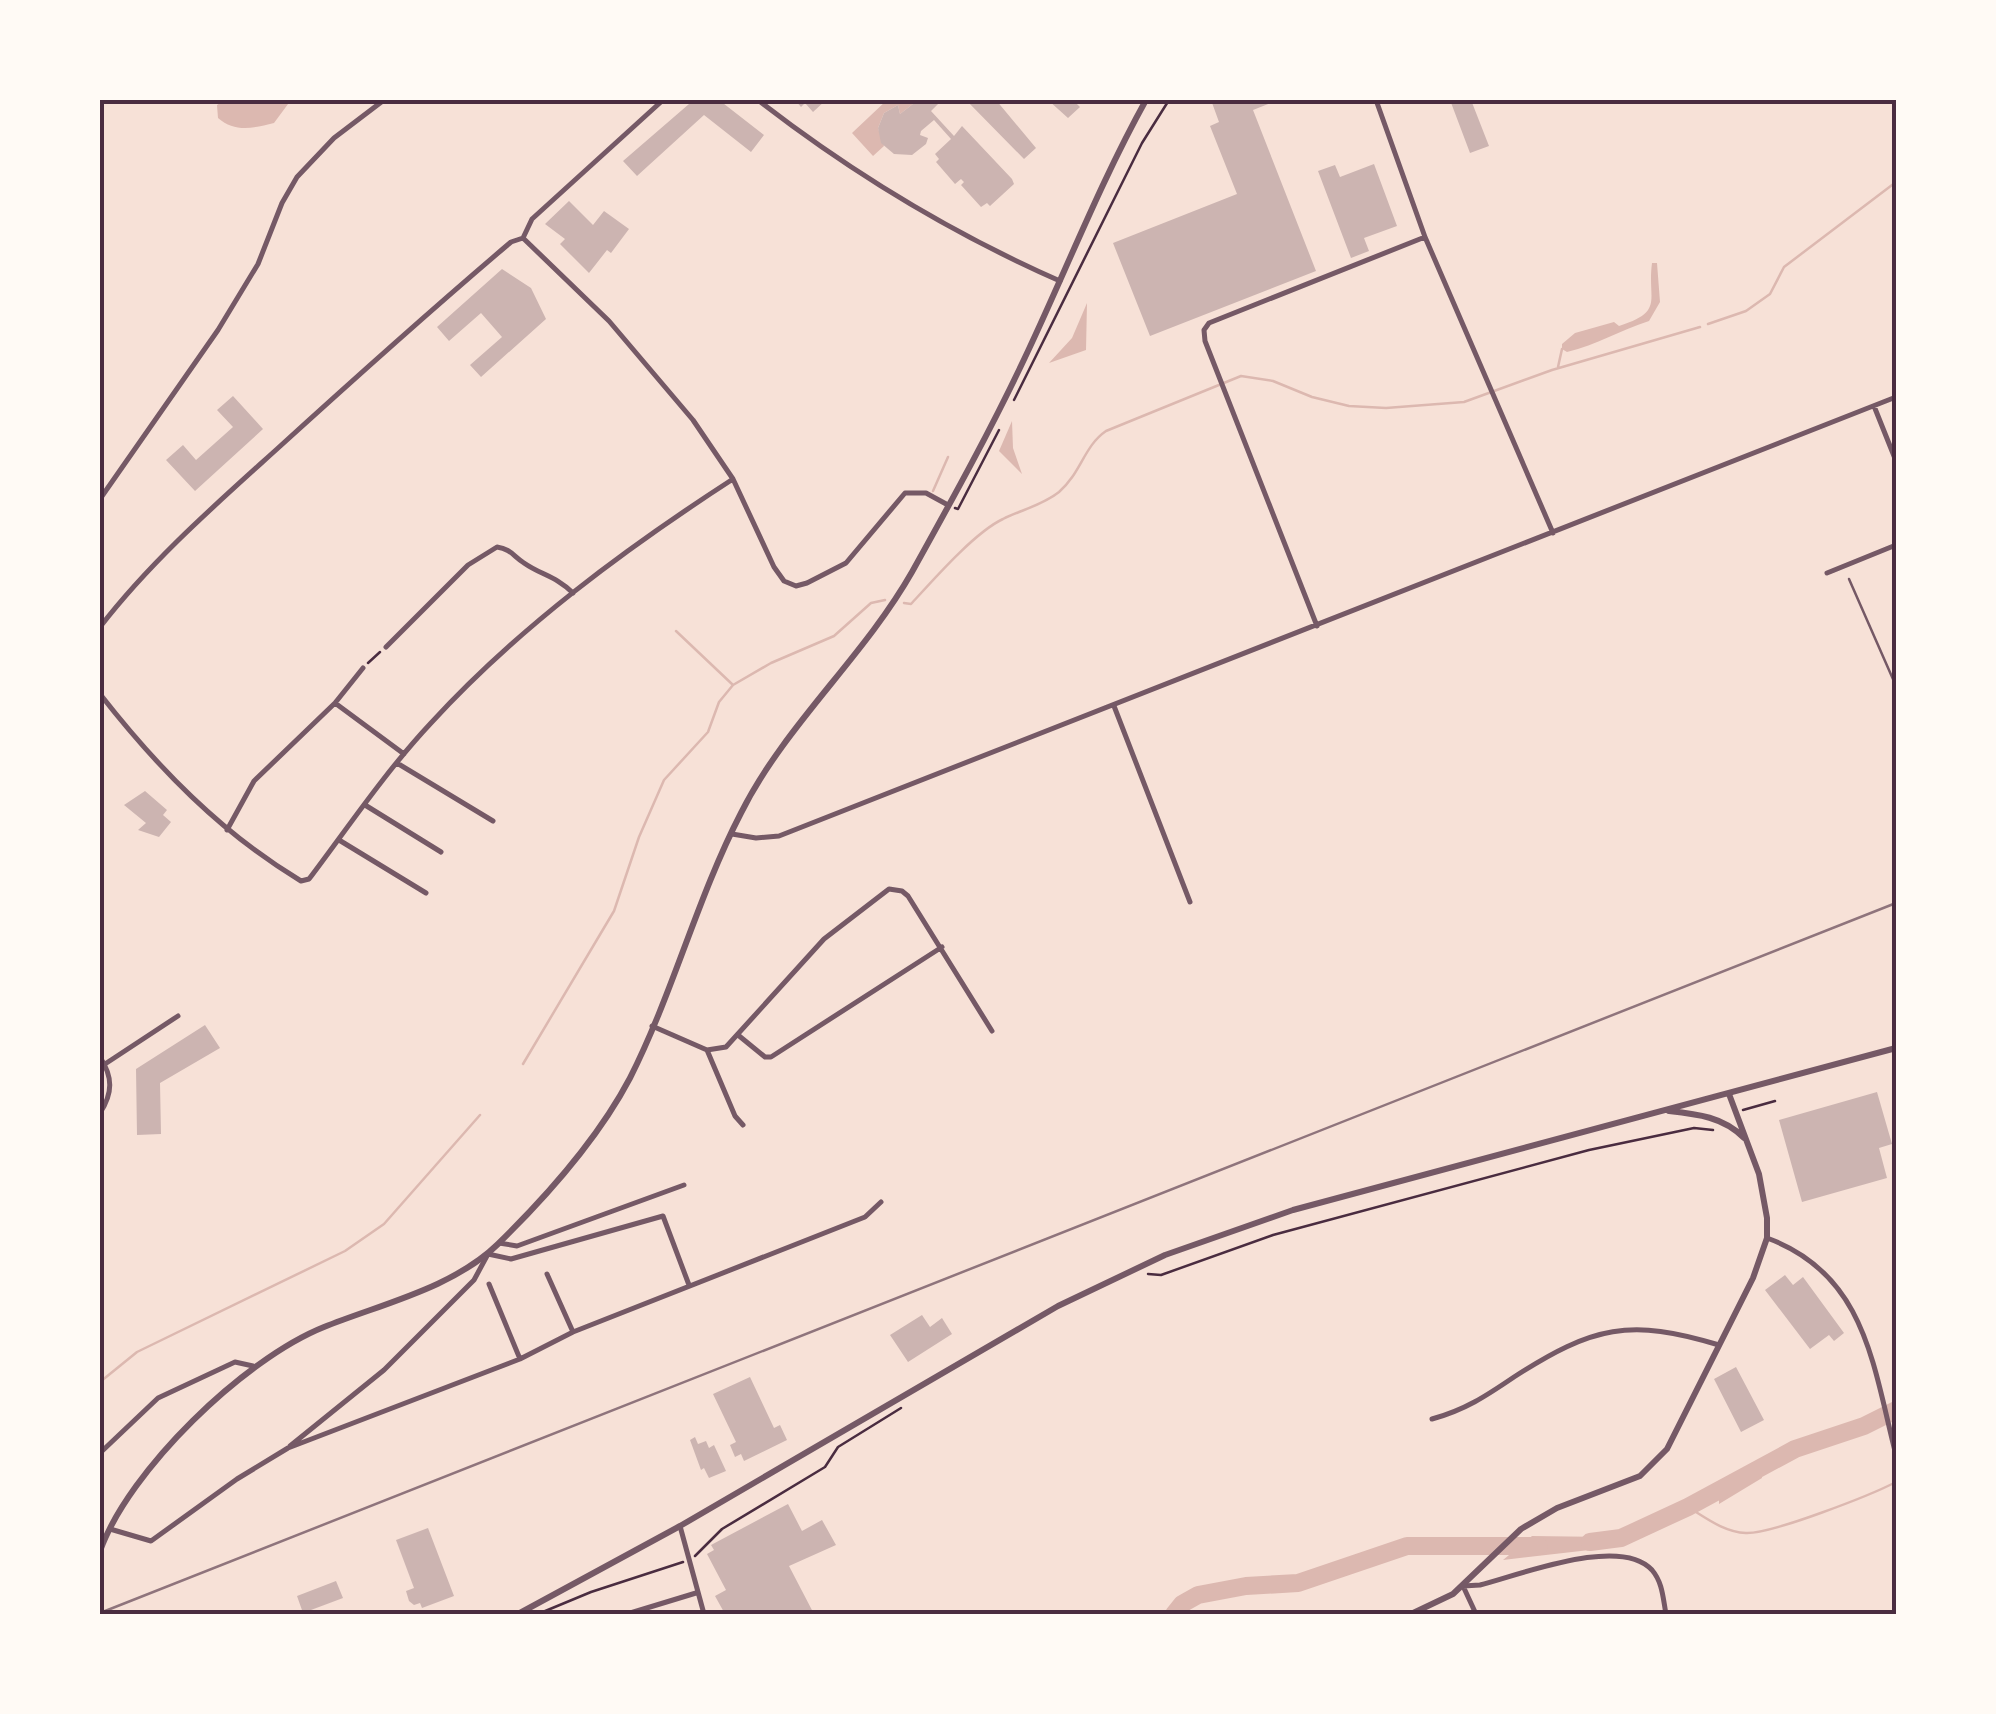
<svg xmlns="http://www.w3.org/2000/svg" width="1996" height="1714" font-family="Arial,sans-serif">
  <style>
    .water { fill: #dcb8b0 }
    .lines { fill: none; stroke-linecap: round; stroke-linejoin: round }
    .stream { stroke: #dcb8b0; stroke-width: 2.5 }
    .river { stroke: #dcb8b0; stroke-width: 18 }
    .building { fill: #ccb4b1 }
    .path { stroke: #4a2c40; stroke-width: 2.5 }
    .service { stroke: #755966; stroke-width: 2.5 }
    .minor { stroke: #755966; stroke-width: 5 }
    .tertiary { stroke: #755966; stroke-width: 6 }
    .rail { stroke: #8f747c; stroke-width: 2.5 }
    .neatline { fill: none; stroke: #4a2c40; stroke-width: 4 }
  </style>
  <rect width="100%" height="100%" fill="#f7e1d7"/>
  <path class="water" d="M225 100H291L274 123C254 128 235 133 218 118L217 105Z
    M887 100H918L900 114 898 105 884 113 878 128 884 146 873 156 852 133Z
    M1652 263H1657L1660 302 1649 321C1620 330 1597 345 1567 352L1562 349V344L1575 333 1614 322 1619 326C1665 311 1647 301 1652 263Z
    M1087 303 1086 350 1049 363 1072 338Z
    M1012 421 1013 448 1022 474 999 451Z
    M1760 1462 1762 1478 1719 1504V1488Z
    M1615 1534 1607 1548 1503 1560 1532 1536 1608 1537Z"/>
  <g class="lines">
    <path class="stream" d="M1708 324 1746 311 1770 294 1784 267 1896 182
      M1558 367 1562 349
      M933 491 948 457
      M904 603 911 604C933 580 975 532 1003 519 1021 510 1043 505 1059 492 1081 473 1084 446 1106 431L1241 376 1273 381 1312 397 1349 406 1386 408 1464 402 1552 370 1700 327
      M676 631 733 685
      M523 1064 614 911 639 837 664 780 708 732 719 702 733 685 771 663 834 636 871 603 885 600
      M100 1382 137 1352 345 1251 384 1224 480 1115
      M1688 1507C1706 1518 1724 1532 1746 1533 1772 1534 1871 1495 1896 1482"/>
    <path class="river" d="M1590 1542 1621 1538 1688 1507 1795 1449 1864 1426 1896 1410
      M1174 1614 1182 1604 1198 1595 1246 1586 1298 1583 1407 1546H1539"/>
  </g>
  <path class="building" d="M689 100H719L764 135 751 152 704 115 637 176 623 161 689 104Z
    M795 100H826L813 112 805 103 801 107Z
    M918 100H942L931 111 954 136 962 126 1012 179 1014 184 990 206 987 203 981 207 961 185 964 182 961 179 955 184 936 162 939 159 935 154 951 139 934 120 921 131 920 135 928 138 926 144 912 155 894 154 881 143 878 128 884 113 898 105 900 114Z
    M966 100H996L1036 148 1024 159Z
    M1048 100H1073L1080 107 1068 118Z
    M1211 100H1278L1253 110 1316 271 1150 336 1113 243 1237 194 1210 126 1219 122Z
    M1450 100H1471L1489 146 1470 153Z
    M1374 164 1397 226 1364 238 1369 251 1351 258 1318 171 1335 165 1340 177Z
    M569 201 593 225 604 211 629 229 611 253 607 250 589 273 560 244 565 239 545 224Z
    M502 269 531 288 546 319 481 377 470 365 502 337 481 313 449 341 437 327Z
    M233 396 263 429 195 491 166 460 183 445 196 460 233 427 217 410Z
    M145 791 167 810 163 815 171 822 159 837 138 830 146 823 124 805Z
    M205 1025 220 1048 160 1083 161 1134 137 1135 136 1069Z
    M1877 1092 1892 1144 1879 1148 1887 1178 1802 1202 1779 1120Z
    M1785 1275 1793 1285 1803 1277 1844 1333 1834 1341 1829 1335 1810 1349 1765 1290Z
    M922 1315 930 1327 942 1318 952 1334 908 1362 890 1335Z
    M1736 1367 1764 1420 1741 1432 1714 1379Z
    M750 1377 774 1428 780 1425 787 1440 744 1461 741 1454 735 1457 730 1445 736 1442 713 1394Z
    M695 1437 698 1444 706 1441 709 1448 714 1445 726 1471 709 1478 704 1468 701 1470 690 1440Z
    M788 1504 802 1531 822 1520 836 1545 789 1566 814 1614H725L715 1596 726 1590 707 1554 714 1550 711 1545Z
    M428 1528 454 1596 422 1608 420 1603 414 1605 409 1601 406 1591 414 1588 396 1540Z
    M336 1581 343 1598 303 1613 297 1596Z"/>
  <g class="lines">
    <path class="path" d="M1014 400 1142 143 1169 100
      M955 508 958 509 999 430
      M368 663 380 652
      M1743 1110 1775 1101
      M1148 1274 1161 1275 1273 1235 1589 1150 1694 1128 1713 1130
      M695 1556 722 1529 825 1467 838 1447 901 1408
      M538 1614 591 1592 683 1562"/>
    <path class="service" d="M1849 579 1896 686"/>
    <path class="minor" d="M758 100C852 173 951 233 1060 281
      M1376 100 1425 237 1553 533
      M523 238 609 321 693 420 733 479 774 567 784 581 796 586 807 583 846 563 905 493H926L948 505
      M523 238 532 219 663 100
      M1874 406 1896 461
      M100 499 218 330 258 264 282 203 297 177 334 138 384 100
      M1827 573 1896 545
      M1317 626 1205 341 1204 330 1209 323 1425 237
      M100 627C151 561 215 505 277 449 354 379 432 309 511 242L523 238
      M386 647 468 565 497 547C511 549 513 556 524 563 541 575 556 576 573 593
      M100 694C157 767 221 833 301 881L309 879C349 826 386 771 431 723 518 628 625 549 733 479
      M335 703 363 668
      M1114 706 1190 902
      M397 763 493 821
      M365 805 441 852
      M227 830 254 781 335 703 404 754
      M732 834 756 838 779 836 1896 397
      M339 840 426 893
      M652 1026 707 1050 735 1116 743 1125
      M738 1035 765 1057H771L942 947
      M707 1050 726 1047 824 939 889 889 902 891 908 896 992 1031
      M100 1057C113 1077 113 1093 100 1113
      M105 1064 178 1016
      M1767 1238C1866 1274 1873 1366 1896 1455
      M499 1243 517 1246 684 1185
      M547 1274 573 1332
      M489 1284 520 1359
      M1432 1419C1465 1410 1486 1396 1514 1377 1593 1326 1630 1318 1719 1345
      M290 1446 384 1370 474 1280 488 1254 511 1259 663 1216 689 1285
      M100 1453 158 1398 235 1362 253 1366
      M680 1526 704 1614
      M110 1529 151 1541 237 1479 288 1448 520 1359 573 1332 865 1217 881 1202
      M627 1614 696 1593
      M1476 1614 1463 1586 1480 1585C1520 1575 1620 1535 1652 1570 1663 1583 1663 1599 1666 1614"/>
    <path class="tertiary" d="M1669 1111C1697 1114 1724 1117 1744 1138
      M100 1551C129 1470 244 1359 324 1327 381 1304 453 1288 498 1244 547 1196 598 1139 630 1078 673 993 697 898 741 813 785 725 863 658 912 572 952 500 993 426 1028 351 1067 268 1101 181 1146 100
      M518 1614 680 1526 1058 1306 1165 1255 1293 1210 1896 1048
      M1411 1614 1453 1594 1521 1529 1557 1508 1640 1476 1667 1449 1753 1278 1767 1238V1218L1759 1174 1729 1094"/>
    <path class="rail" d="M100 1613 1896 903"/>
  </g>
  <rect width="1996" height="1714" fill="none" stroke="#fffaf5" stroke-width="205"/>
  <rect x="102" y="102" width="1792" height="1510" class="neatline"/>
</svg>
